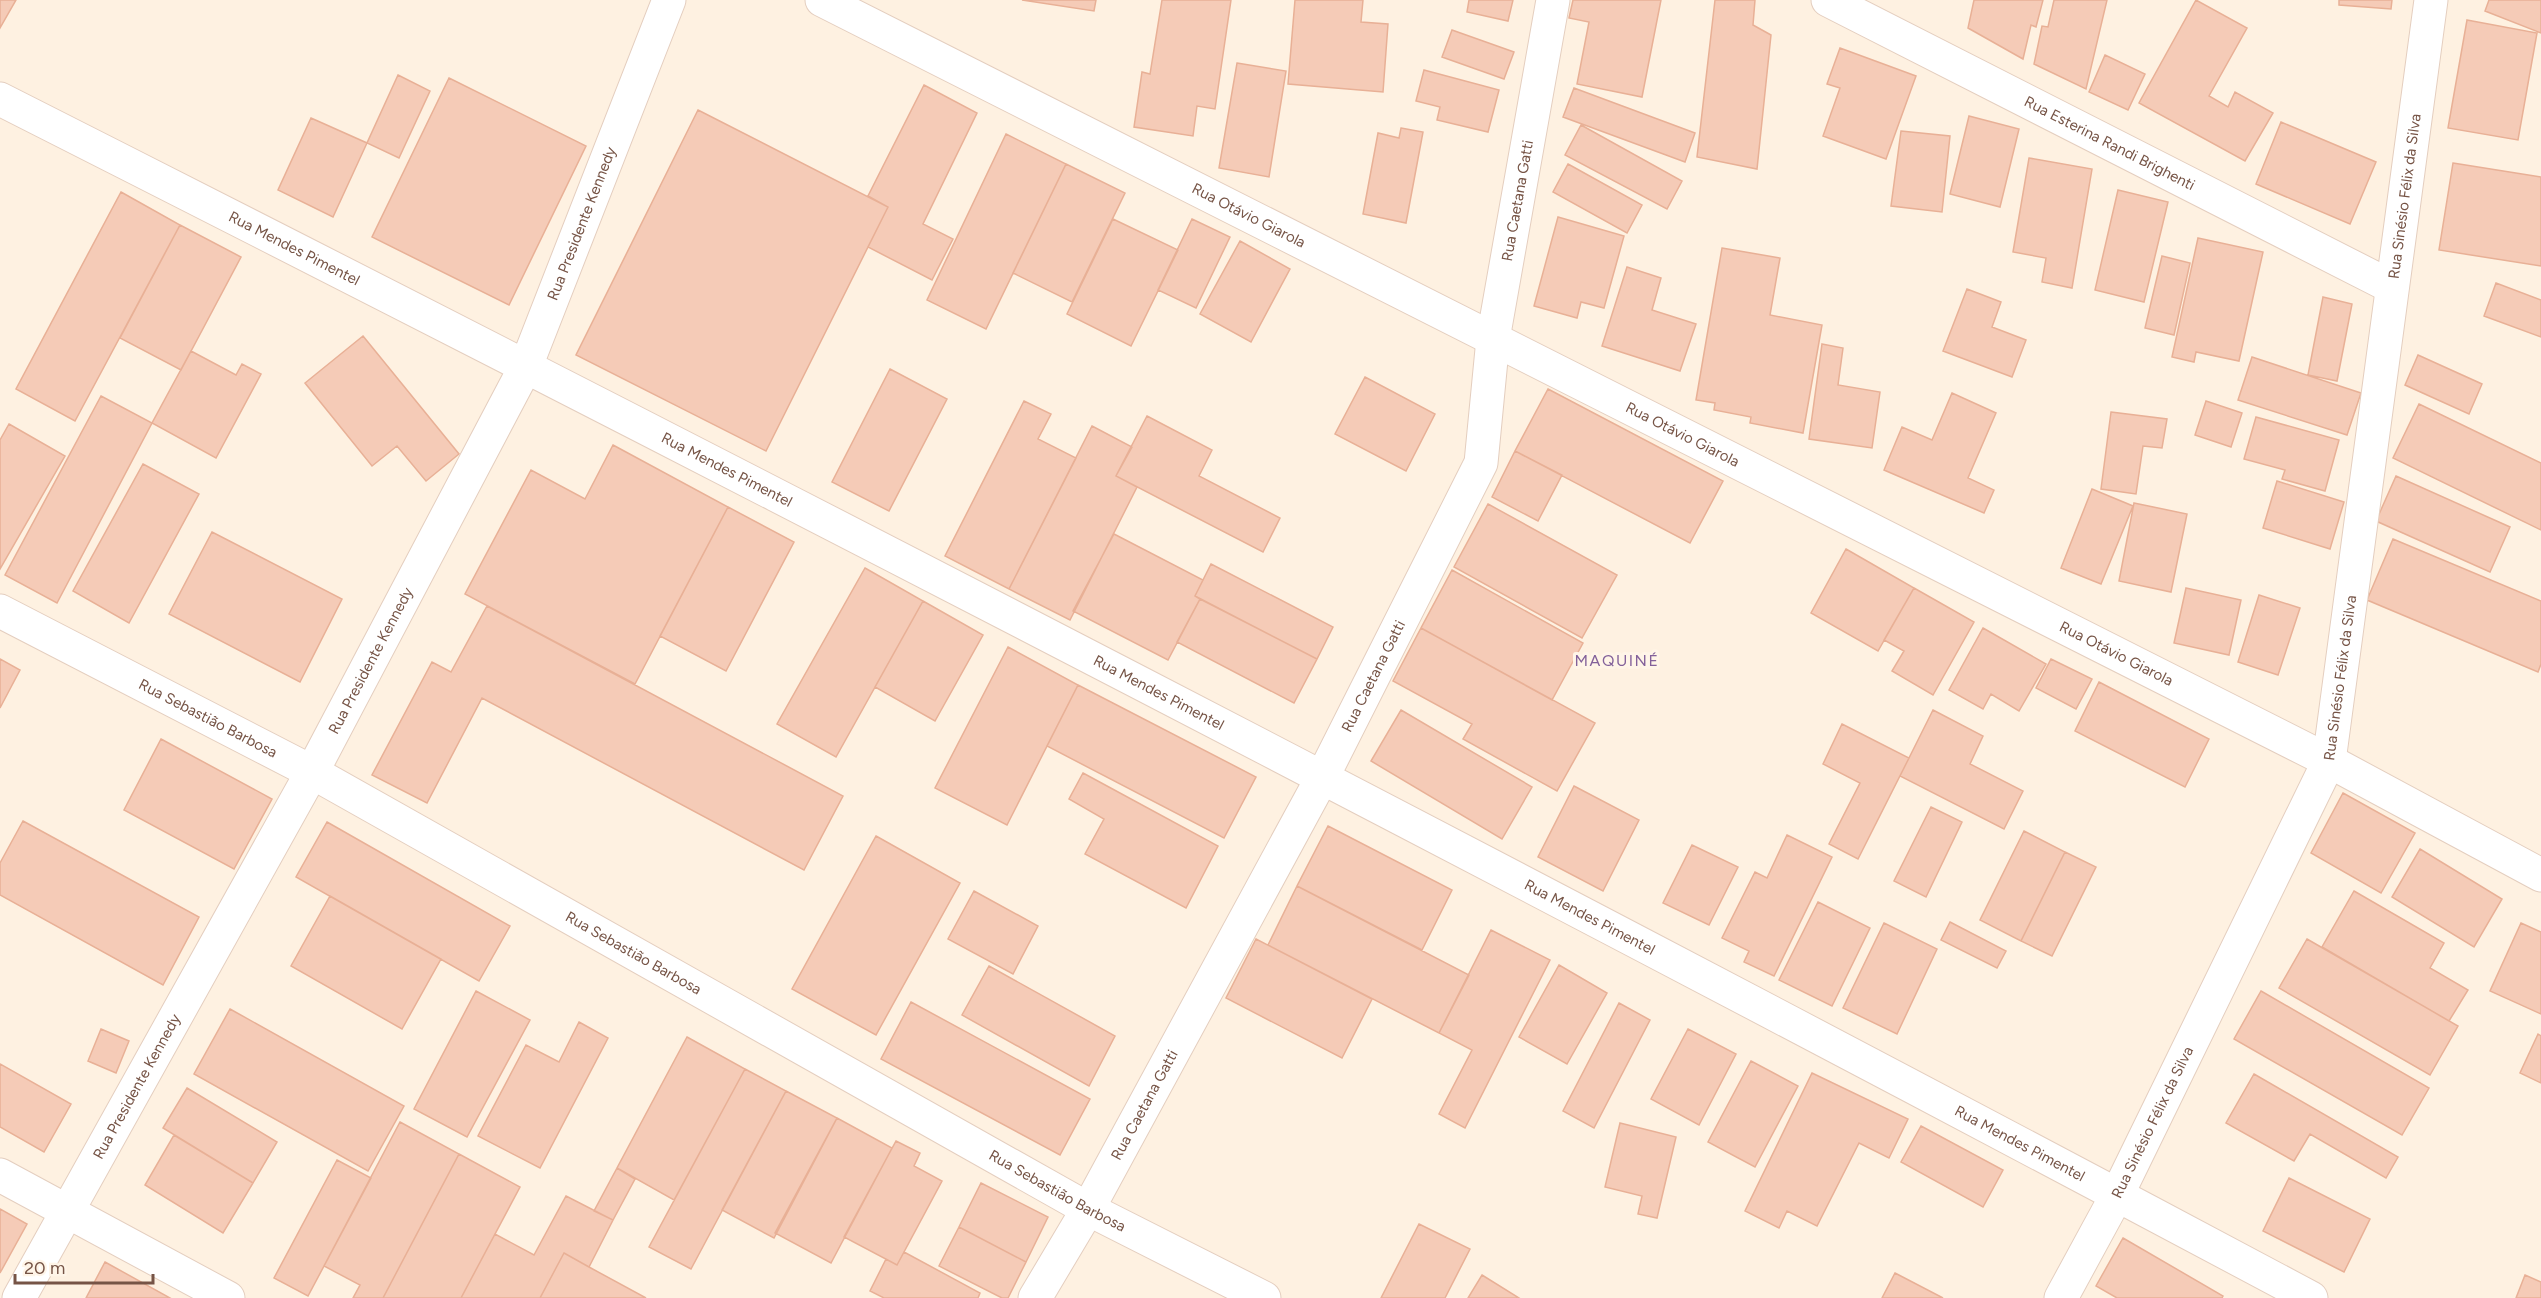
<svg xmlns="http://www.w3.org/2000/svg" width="2541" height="1298" font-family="Figtree,sans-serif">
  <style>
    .building { fill: #f5cbb7; stroke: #e8b096; stroke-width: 1.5 }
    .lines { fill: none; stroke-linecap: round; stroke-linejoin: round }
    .minor-casing { stroke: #e4cebf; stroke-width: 35 }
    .minor { stroke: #fff; stroke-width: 33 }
    .labels { text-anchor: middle; stroke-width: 6; stroke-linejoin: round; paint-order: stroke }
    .street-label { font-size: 15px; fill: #765446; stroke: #fff5e8 }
    .neighbourhood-label { font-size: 16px; letter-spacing: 1.5px; fill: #83619a; stroke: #fff5e8 }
  </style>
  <rect width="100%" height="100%" fill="#fef1e1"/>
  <path class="building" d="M0 0H16L0 28Z
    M1022 0H1096L1094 11Z
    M1162 0H1231L1215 109 1197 106 1193 136 1134 127 1142 72 1150 74Z
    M1295 0H1363L1361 22 1388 24 1383 92 1288 84Z
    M1469 0H1513L1508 21 1467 12Z
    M1573 0H1661L1642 97 1577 84 1589 22 1569 18Z
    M1715 0H1755L1753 25 1771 35 1757 169 1697 157Z
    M1974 0H2043L2036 27 2031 25 2023 59 1968 28Z
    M2054 0H2107L2086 89 2034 64 2042 26 2048 27Z
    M2196 0 2247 28 2209 96 2228 107 2235 92 2273 113 2245 161 2139 103Z
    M2339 0H2392L2391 9 2339 5Z
    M2489 0H2541V33L2485 11Z
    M2467 20 2537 33 2518 140 2448 128Z
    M1452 30 1514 52 1504 79 1442 57Z
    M1840 48 1916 76 1886 159 1823 136 1840 88 1827 84Z
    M2105 55 2145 74 2128 110 2089 92Z
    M1237 63 1286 71 1269 177 1219 168Z
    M1424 70 1499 90 1488 132 1437 120 1440 107 1416 101Z
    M398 75 430 91 399 158 367 143Z
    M449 78 586 146 509 305 372 237Z
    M924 85 977 113 923 224 953 239 932 280 868 247 888 207 868 196Z
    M1574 88 1695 133 1685 162 1563 117Z
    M698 110 888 207 766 451 576 355Z
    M1969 116 2019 129 2000 207 1950 194Z
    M311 118 367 143 333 217 278 190Z
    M2281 122 2376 162 2350 224 2256 184Z
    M1581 125 1682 181 1667 209 1565 155Z
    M1401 128 1423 132 1406 223 1363 214 1378 133 1399 138Z
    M1901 131 1950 136 1942 212 1891 206Z
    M1006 134 1066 164 986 329 927 300Z
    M2029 158 2092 169 2072 288 2042 282 2046 258 2013 252Z
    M2453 163 2541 177V266L2439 250Z
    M1066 164 1125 193 1072 302 1013 273Z
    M1568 164 1642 205 1627 233 1553 192Z
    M2118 190 2168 202 2144 302 2095 290Z
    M121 192 180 225 75 421 16 389Z
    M1558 217 1624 236 1604 308 1581 302 1577 318 1534 306Z
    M1113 219 1178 250 1131 346 1067 314Z
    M1192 219 1230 237 1196 308 1158 290Z
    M180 225 241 257 181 370 120 338Z
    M2198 238 2263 252 2239 361 2196 352 2194 362 2172 357Z
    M1240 241 1290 269 1251 342 1200 314Z
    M1722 248 1780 258 1770 315 1822 325 1803 433 1750 423 1751 417 1714 410 1715 403 1696 400Z
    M2162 256 2190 263 2174 335 2145 328Z
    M1627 267 1661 278 1652 310 1696 324 1680 371 1602 346Z
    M2496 283 2541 300V337L2484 316Z
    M1967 289 2001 302 1992 327 2026 340 2012 377 1943 351Z
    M2323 297 2352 304 2337 381 2308 375Z
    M363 336 459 454 426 481 397 446 372 466 305 383Z
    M1822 344 1843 348 1838 385 1880 392 1872 448 1809 439Z
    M191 351 236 375 242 364 261 374 216 458 152 423Z
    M2418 355 2482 384 2469 414 2405 385Z
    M2252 357 2361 393 2347 435 2238 400Z
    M890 369 947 399 889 511 832 482Z
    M1365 377 1435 414 1406 471 1335 434Z
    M1548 389 1723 481 1690 543 1515 451Z
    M1952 393 1996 413 1968 478 1994 490 1984 513 1884 470 1902 427 1932 440Z
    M101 396 152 423 57 603 5 575Z
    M1024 401 1051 414 1038 439 1076 458 1009 589 945 556Z
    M2206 401 2242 413 2231 447 2195 435Z
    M2419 404 2541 463V530L2393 458Z
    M2111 412 2167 419 2162 448 2143 446 2136 494 2101 489Z
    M1147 416 1212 450 1199 476 1280 518 1263 552 1116 476Z
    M2256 417 2339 440 2325 491 2282 479 2285 470 2244 459Z
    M9 424 65 456 0 569V440Z
    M1092 426 1132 447 1116 476 1137 487 1070 620 1009 589Z
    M613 445 728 507 635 684 465 594 531 470 585 499Z
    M1515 451 1562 475 1538 521 1492 497Z
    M143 464 199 494 129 623 73 591Z
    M2396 476 2510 527 2490 572 2376 521Z
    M2277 481 2344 502 2330 549 2263 528Z
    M2092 489 2133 506 2101 584 2061 568Z
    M2134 503 2187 514 2171 592 2119 581Z
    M1488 504 1617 575 1582 638 1454 567Z
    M728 507 794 542 726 671 660 636Z
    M212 532 342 599 300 682 169 614Z
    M1114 534 1203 580 1195 596 1200 599 1168 660 1073 611Z
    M2393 539 2541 601V664L2538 672 2367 600Z
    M1846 549 1914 588 1878 651 1811 613Z
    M1211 564 1333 627 1317 659 1195 596Z
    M865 568 923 601 836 757 777 724Z
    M1452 570 1583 643 1552 700 1421 628Z
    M1914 588 1974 622 1933 695 1892 671 1904 651 1884 640Z
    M2186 588 2241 600 2229 655 2174 643Z
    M2259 595 2300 608 2278 675 2238 662Z
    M1200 599 1317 659 1294 703 1177 642Z
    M923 601 983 635 935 721 875 687Z
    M487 606 843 796 804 870 482 698 427 803 372 775 432 662 451 672Z
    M1421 628 1595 723 1557 791 1463 739 1472 724 1393 681Z
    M1983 628 2046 664 2019 711 1991 694 1983 709 1949 690Z
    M1008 647 1078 685 1007 825 935 788Z
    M0 659 20 670 0 708Z
    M2051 659 2092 679 2076 709 2036 688Z
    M2099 682 2209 739 2185 787 2075 731Z
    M1078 685 1256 777 1224 838 1047 746Z
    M1401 710 1532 787 1502 839 1371 761Z
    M1933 710 1983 736 1970 764 2023 791 2004 829 1900 776Z
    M1842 724 1909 758 1858 859 1829 844 1860 783 1823 764Z
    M161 739 272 799 234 869 124 810Z
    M1083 773 1218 846 1186 908 1085 854 1104 819 1069 799Z
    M1574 786 1639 820 1603 891 1538 857Z
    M2343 793 2415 833 2381 893 2311 853Z
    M1931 807 1962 822 1926 897 1894 881Z
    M23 821 199 917 163 985 0 895V863Z
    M327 822 510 926 479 981 296 877Z
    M1328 826 1452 890 1422 950 1297 886Z
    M2024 831 2065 852 2021 941 1980 920Z
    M1787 835 1832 857 1774 976 1744 962 1749 951 1722 938 1755 872 1767 878Z
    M876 836 960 883 876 1035 792 989Z
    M1692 845 1738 867 1709 925 1663 903Z
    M2420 849 2502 899 2474 947 2392 897Z
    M2065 852 2096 867 2052 956 2021 941Z
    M1297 886 1469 975 1439 1033 1268 945Z
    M974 891 1038 926 1013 974 948 939Z
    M2354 891 2444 943 2430 968 2468 990 2449 1021 2322 947Z
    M330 896 441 959 402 1029 291 966Z
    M1818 902 1870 928 1832 1006 1779 980Z
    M1950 922 2006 951 1997 968 1941 940Z
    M1884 923 1937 949 1897 1034 1843 1008Z
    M2521 923 2541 932V1014L2490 991Z
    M1491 930 1550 960 1465 1128 1439 1114 1472 1050 1439 1033Z
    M1256 939 1372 999 1342 1058 1226 998Z
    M2307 939 2458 1026 2430 1075 2279 988Z
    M1559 965 1607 993 1567 1064 1519 1037Z
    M989 966 1115 1036 1089 1086 962 1015Z
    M476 991 530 1020 467 1137 414 1109Z
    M2261 991 2429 1088 2402 1135 2234 1039Z
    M911 1002 1090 1099 1060 1155 881 1059Z
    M1619 1003 1650 1020 1594 1128 1563 1111Z
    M230 1009 404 1106 368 1171 194 1074Z
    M579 1022 608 1038 540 1168 478 1136 526 1045 559 1062Z
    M101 1029 129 1041 116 1073 88 1061Z
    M1688 1029 1736 1054 1699 1125 1651 1099Z
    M2538 1034 2541 1036V1083L2520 1073Z
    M687 1037 745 1069 674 1200 617 1168Z
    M1751 1061 1798 1086 1755 1167 1708 1142Z
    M0 1064 71 1104 44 1152 0 1127Z
    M745 1069 786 1091 691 1269 649 1247Z
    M1812 1073 1908 1119 1889 1158 1859 1143 1817 1226 1787 1211 1779 1228 1745 1211Z
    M2254 1074 2398 1157 2386 1178 2310 1134 2294 1161 2226 1123Z
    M187 1088 277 1142 253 1183 163 1128Z
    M786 1091 837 1118 774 1238 722 1210Z
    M837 1118 892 1148 831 1263 775 1233Z
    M400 1122 459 1154 383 1298H353L360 1285 324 1266Z
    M1620 1123 1676 1137 1657 1218 1638 1214 1642 1196 1605 1187Z
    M1921 1126 2003 1170 1983 1207 1901 1162Z
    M174 1135 253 1183 223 1233 145 1185Z
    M896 1141 920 1153 914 1166 942 1181 897 1265 844 1237Z
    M459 1154 520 1187 461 1298H383Z
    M337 1160 371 1178 308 1296 274 1278Z
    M617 1168 635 1179 613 1220 594 1211Z
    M2289 1178 2370 1219 2344 1272 2263 1231Z
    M981 1183 1048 1217 1026 1262 959 1227Z
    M566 1196 613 1220 589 1267 564 1253 540 1298H461L495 1234 534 1255Z
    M0 1209 27 1224 0 1273Z
    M1419 1224 1470 1249 1445 1298H1381Z
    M959 1227 1026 1262 1008 1298H1002L939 1266Z
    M2123 1238 2223 1296 2222 1298H2117L2096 1286Z
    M904 1252 980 1293 978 1298H884L870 1291 886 1259 897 1265Z
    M564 1253 589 1267 646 1298H540Z
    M105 1262 170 1298H86Z
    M1895 1273 1943 1298H1882Z
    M1482 1275 1519 1298H1468Z
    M2525 1275 2541 1282V1298H2516Z"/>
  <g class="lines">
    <defs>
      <g id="minor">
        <path id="s1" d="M822 0 2329 761 2541 875"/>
        <path id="s2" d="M1828 0 2392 287"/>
        <path id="s3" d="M0 99C774 491 1545 890 2311 1298"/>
        <path id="s4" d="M0 611 312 772 1088 1209 1264 1298"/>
        <path d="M0 1175 228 1298"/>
        <path id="s5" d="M19 1298 312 772 526 366 669 0"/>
        <path id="s6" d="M1035 1298 1088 1209 1322 778 1481 463 1493 339 1553 0"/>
        <path id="s7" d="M2061 1298 2117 1195 2329 761 2431 0"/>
      </g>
    </defs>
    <use href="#minor" class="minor-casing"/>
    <use href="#minor" class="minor"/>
  </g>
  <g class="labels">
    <g class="street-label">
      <text dy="5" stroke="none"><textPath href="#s2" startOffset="316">Rua Esterina Randi Brighenti</textPath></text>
      <text dy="5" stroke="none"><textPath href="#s7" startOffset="1170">Rua Sinésio Félix da Silva</textPath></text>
      <text dy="5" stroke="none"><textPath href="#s6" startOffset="1212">Rua Caetana Gatti</textPath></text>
      <text dy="5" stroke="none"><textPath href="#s1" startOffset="478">Rua Otávio Giarola</textPath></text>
      <text dy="5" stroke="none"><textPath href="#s5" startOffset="1214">Rua Presidente Kennedy</textPath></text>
      <text dy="5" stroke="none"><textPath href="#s3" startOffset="330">Rua Mendes Pimentel</textPath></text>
      <text dy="5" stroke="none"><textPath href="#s1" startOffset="964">Rua Otávio Giarola</textPath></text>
      <text dy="5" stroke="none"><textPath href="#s3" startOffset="816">Rua Mendes Pimentel</textPath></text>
      <text dy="5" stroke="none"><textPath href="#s1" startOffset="1450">Rua Otávio Giarola</textPath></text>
      <text dy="5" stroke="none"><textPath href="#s5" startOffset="728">Rua Presidente Kennedy</textPath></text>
      <text dy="5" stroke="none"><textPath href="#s6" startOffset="708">Rua Caetana Gatti</textPath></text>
      <text dy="5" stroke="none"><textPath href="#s7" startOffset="684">Rua Sinésio Félix da Silva</textPath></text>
      <text dy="5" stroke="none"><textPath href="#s3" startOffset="1302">Rua Mendes Pimentel</textPath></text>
      <text dy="5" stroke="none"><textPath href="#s4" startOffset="234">Rua Sebastião Barbosa</textPath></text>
      <text dy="5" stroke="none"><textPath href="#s3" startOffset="1788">Rua Mendes Pimentel</textPath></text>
      <text dy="5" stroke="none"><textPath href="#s4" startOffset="720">Rua Sebastião Barbosa</textPath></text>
      <text dy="5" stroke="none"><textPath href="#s5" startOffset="242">Rua Presidente Kennedy</textPath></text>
      <text dy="5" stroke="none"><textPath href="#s6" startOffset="222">Rua Caetana Gatti</textPath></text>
      <text dy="5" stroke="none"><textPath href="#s7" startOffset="198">Rua Sinésio Félix da Silva</textPath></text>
      <text dy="5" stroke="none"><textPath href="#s3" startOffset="2274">Rua Mendes Pimentel</textPath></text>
      <text dy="5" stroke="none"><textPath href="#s4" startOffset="1206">Rua Sebastião Barbosa</textPath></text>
    </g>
    <g class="neighbourhood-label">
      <text x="1617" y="666">MAQUINÉ</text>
    </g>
  </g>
  <path d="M15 1274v9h138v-9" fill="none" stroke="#765446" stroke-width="3"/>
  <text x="24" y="1274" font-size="18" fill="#765446" stroke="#fff5e8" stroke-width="4.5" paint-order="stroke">20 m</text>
</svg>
